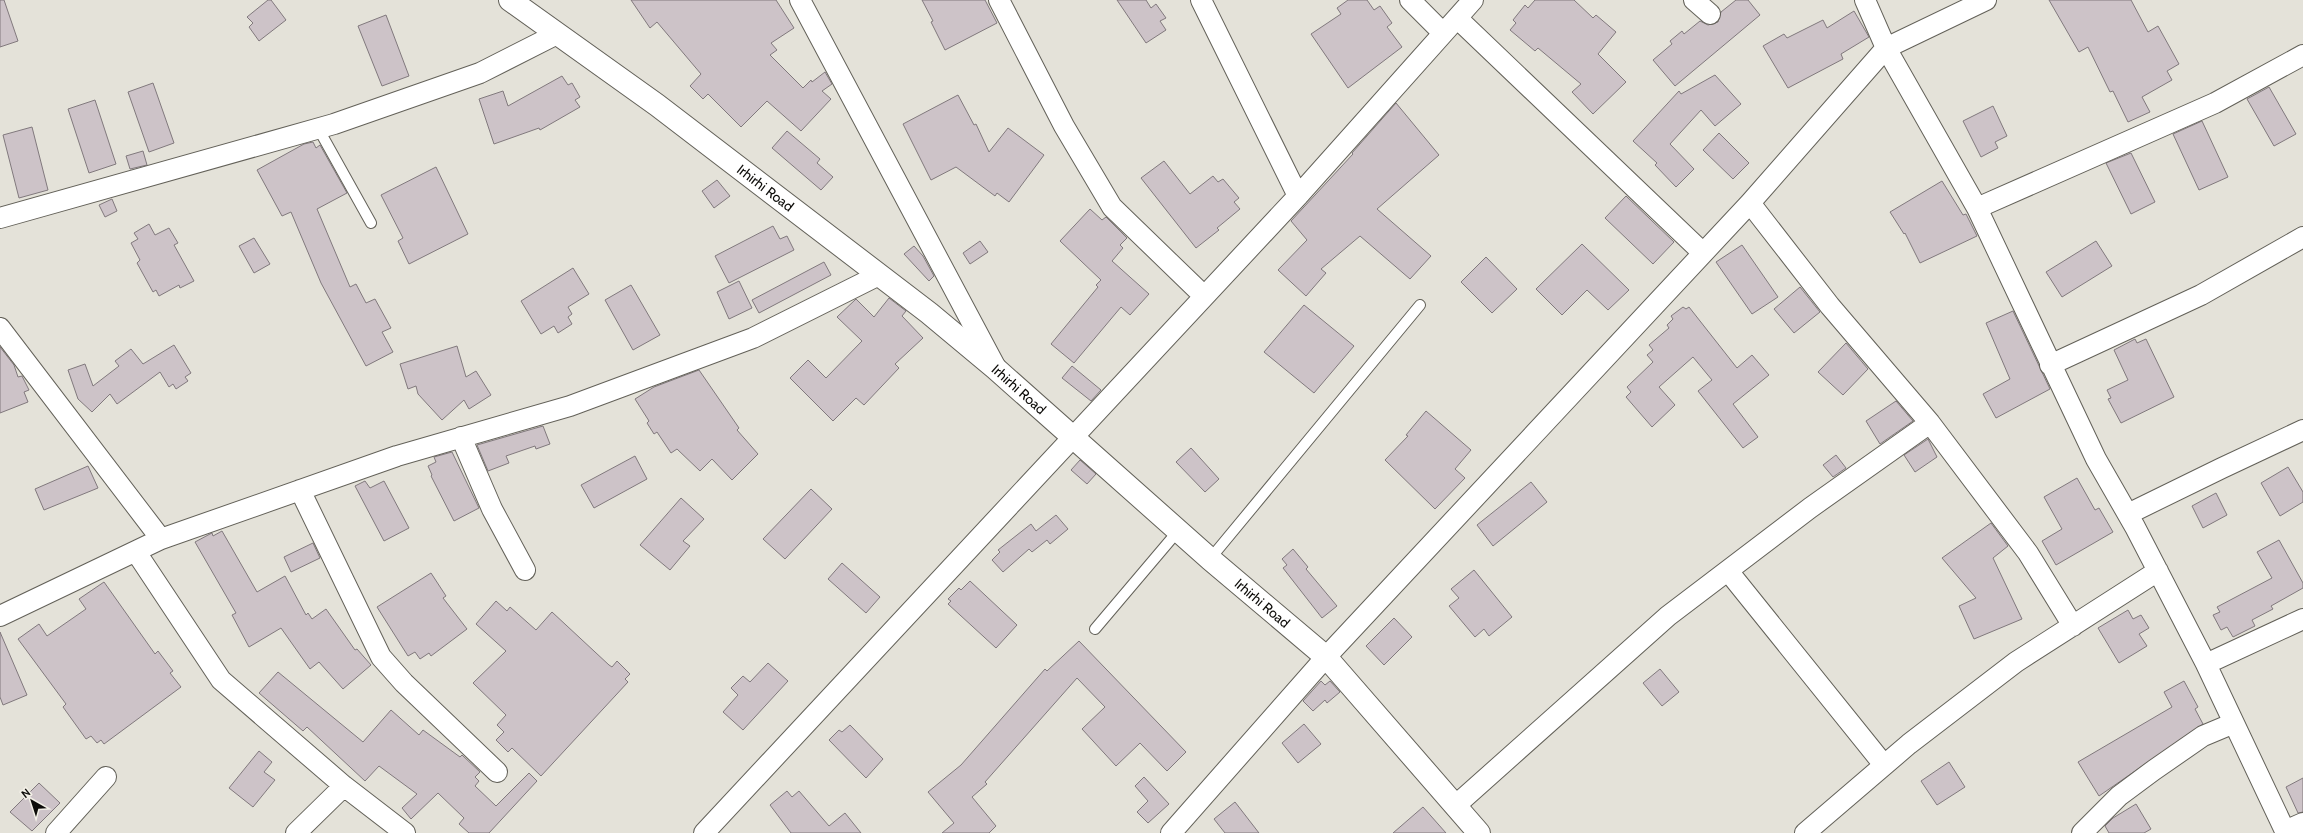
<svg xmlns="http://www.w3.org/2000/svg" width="2303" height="833" font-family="Cabin,sans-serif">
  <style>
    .building { fill: #cdc3c8; stroke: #81797d }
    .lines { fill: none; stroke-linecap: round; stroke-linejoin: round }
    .lane-casing { stroke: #636159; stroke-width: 12 }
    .street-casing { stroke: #636159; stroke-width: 22 }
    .secondary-casing { stroke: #636159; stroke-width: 24 }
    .lane { stroke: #fff; stroke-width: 10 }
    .street { stroke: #fff; stroke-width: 20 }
    .secondary { stroke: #fff; stroke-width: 22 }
    .labels { text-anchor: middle; stroke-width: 4; stroke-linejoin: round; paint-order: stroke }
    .street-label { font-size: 14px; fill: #0d0c09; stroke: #f2efe6 }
  </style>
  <rect width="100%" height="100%" fill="#e4e2d9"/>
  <path class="building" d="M0 0H4L18 41 0 47Z
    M268 0H271L286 20 259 41 249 27 253 23 247 17Z
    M631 0H776L794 28 771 43 777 50 770 55 803 88 811 80 812 82 825 72 832 84 822 91 831 99 801 131 767 101 741 127 708 94 703 99 690 86 701 74 657 22 650 28Z
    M922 0H985L997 23 945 50 931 22 933 21Z
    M1117 0H1146L1151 8 1156 4 1166 18 1160 21 1166 30 1146 43Z
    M1348 0H1367L1374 10 1380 6 1392 23 1387 27 1402 47 1348 88 1311 34 1341 14 1337 8Z
    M1535 0H1574L1593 18 1596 15 1616 32 1598 54 1626 82 1593 114 1572 92 1581 84 1538 48 1535 51 1510 30 1516 23 1513 20 1525 5 1528 8Z
    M1736 0H1748L1760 15 1675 86 1653 60 1672 44 1670 41 1682 31 1684 34 1700 21 1708 25 1718 22 1721 12Z
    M2049 0H2131L2148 32 2158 26 2179 64 2167 71 2172 80 2142 97 2150 112 2128 122 2113 91 2110 92 2088 47 2079 52Z
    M1854 11 1869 37 1841 54 1843 59 1788 88 1763 46 1784 34 1787 38 1823 20 1827 28Z
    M386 15 409 76 382 86 358 26Z
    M1715 75 1741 104 1715 126 1701 110 1670 144 1694 169 1676 187 1655 165 1657 163 1633 141 1679 91 1681 94Z
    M562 76 568 85 572 83 580 97 575 100 580 107 540 130 539 128 494 144 479 99 503 91 508 106Z
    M153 83 174 143 149 152 128 92Z
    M2269 87 2296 134 2274 146 2247 99Z
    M958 95 974 125 976 124 989 152 1008 128 1044 155 1009 202 997 193 995 196 956 167 931 180 903 124Z
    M95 100 116 164 89 173 68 109Z
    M1396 103 1439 155 1377 209 1431 256 1410 279 1360 236 1321 269 1326 273 1306 296 1278 270 1307 240 1291 221 1353 154 1352 153Z
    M1993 106 2007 136 1995 142 1998 148 1981 157 1963 121Z
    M2202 121 2228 177 2199 190 2173 134Z
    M32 127 48 190 19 198 3 135Z
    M787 131 820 159 817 163 833 177 821 190 772 148Z
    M1719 133 1749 163 1733 179 1703 150Z
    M313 142 316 148 320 145 347 193 317 209 350 287 356 284 366 303 375 299 391 328 382 332 393 352 366 366 321 283 291 212 282 216 257 170 304 144Z
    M143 151 147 165 130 169 126 156Z
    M2131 153 2155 202 2131 214 2106 163Z
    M1164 161 1190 194 1213 176 1218 182 1223 179 1239 198 1234 202 1240 209 1217 228 1219 230 1196 248 1141 178Z
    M436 167 468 234 409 264 398 241 403 238 381 195Z
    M717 180 730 196 714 208 702 191Z
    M1942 181 1963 215 1966 214 1977 236 1920 263 1905 233 1904 234 1890 212Z
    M1626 196 1674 242 1653 264 1605 218Z
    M112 199 117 211 105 217 99 205Z
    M1090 209 1102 220 1106 217 1127 238 1120 245 1123 248 1112 261 1149 294 1130 315 1121 307 1074 363 1051 344 1098 287 1096 285 1101 280 1060 241Z
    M149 224 155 235 169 228 178 243 174 245 194 281 180 288 179 285 159 296 156 290 153 292 137 263 140 260 131 243 138 239 134 233Z
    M773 226 780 239 787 236 794 250 729 283 715 256Z
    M254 238 270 264 254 273 239 246Z
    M980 241 988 252 970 264 963 253Z
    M2096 241 2112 266 2062 297 2046 272Z
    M1582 244 1629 290 1608 310 1587 290 1562 315 1536 289Z
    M1742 245 1778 297 1752 314 1716 262Z
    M914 246 923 256 934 276 929 281 904 254Z
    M1486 257 1517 289 1492 313 1461 282Z
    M824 262 831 275 759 313 752 300Z
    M573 268 589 294 568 307 572 314 568 317 572 324 558 333 554 326 541 334 521 301Z
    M739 281 752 308 729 319 717 292Z
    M631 285 660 335 633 350 605 300Z
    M1800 287 1820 312 1794 333 1774 309Z
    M889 298 906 311 902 316 923 338 895 364 899 368 864 405 856 398 833 421 790 378 808 360 826 378 862 341 837 317 856 299 874 317Z
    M1304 305 1354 346 1314 393 1264 352Z
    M1683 307 1686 309 1689 307 1737 368 1752 355 1769 375 1733 404 1758 437 1743 448 1698 391 1712 380 1693 357 1659 387 1675 405 1652 427 1626 397 1631 392 1627 387 1653 362 1647 355 1653 350 1649 345 1669 328 1667 325 1673 319 1671 316Z
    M2013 311 2050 389 1996 418 1983 394 2010 379 1986 323Z
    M2135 339 2137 343 2146 339 2174 397 2121 423 2108 399 2111 398 2107 390 2128 380 2114 350Z
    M1846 343 1868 369 1843 395 1818 372Z
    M174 345 191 373 185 377 188 381 176 389 173 384 169 387 160 372 117 404 110 394 92 412 78 399 68 370 85 364 93 386 119 366 115 361 131 349 143 364Z
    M457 346 466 377 476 371 491 395 469 409 464 400 442 420 418 394 416 386 408 389 400 364Z
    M0 347 14 365 18 377 22 376 29 390 24 392 28 402 0 413Z
    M1072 366 1101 390 1091 401 1062 378Z
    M699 370 739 428 737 430 758 454 732 480 712 459 700 471 677 449 671 453 657 432 654 434 647 423 649 421 635 399 654 387Z
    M1896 401 1913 421 1880 444 1866 421Z
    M1426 411 1471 450 1455 469 1465 478 1435 509 1385 460 1408 436 1406 435Z
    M543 426 550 444 536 449 535 446 506 456 509 463 488 471 477 445Z
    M1928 439 1937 457 1915 472 1904 455Z
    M1191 448 1219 479 1205 492 1176 462Z
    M452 452 479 508 454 521 431 476 432 475 428 466 436 462 434 457Z
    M1836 455 1846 468 1833 477 1823 465Z
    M635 456 647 479 594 508 581 485Z
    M1080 460 1096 474 1087 484 1071 470Z
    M88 466 98 488 44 510 35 489Z
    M2288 467 2303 492V502L2280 516 2261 483Z
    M2077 478 2095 510 2099 508 2113 532 2056 565 2042 541 2062 529 2044 497Z
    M365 481 370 488 384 481 409 528 384 541 355 486Z
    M1531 482 1547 502 1493 546 1477 525Z
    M811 489 832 509 785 559 763 539Z
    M2216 493 2227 515 2203 528 2192 506Z
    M681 498 704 519 683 541 690 546 670 570 640 545Z
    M1056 515 1068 529 1050 544 1047 540 1032 552 1029 549 1003 572 992 560 1000 552 998 550 1031 524 1036 531Z
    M1991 523 2008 546 1993 558 2022 619 1974 639 1959 606 1976 598 1942 558Z
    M222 531 257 592 285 576 306 615 308 613 312 619 326 609 355 650 357 649 371 665 343 689 319 662 310 669 281 628 249 647 232 615 236 613 195 542 210 534 212 533 213 536Z
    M2279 540 2303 583V588L2271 606 2273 609 2252 620 2255 626 2233 637 2227 627 2221 630 2213 615 2220 612 2217 607 2272 578 2257 552Z
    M313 543 320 558 291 572 284 557Z
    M1293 549 1308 567 1306 569 1337 606 1322 618 1283 568 1287 565 1282 559Z
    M842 563 880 597 866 613 828 579Z
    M1474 570 1512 617 1489 636 1484 629 1475 637 1449 606 1459 598 1451 589Z
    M431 573 446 596 443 598 467 629 431 656 429 653 420 659 415 652 408 656 377 607Z
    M970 581 1017 625 996 648 948 604 951 601 948 599 959 588 961 590Z
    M104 582 155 654 158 651 173 671 170 673 181 687 104 744 101 740 97 743 91 736 86 739 63 707 66 704 18 639 39 624 47 636 86 609 79 599Z
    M496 601 507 611 510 607 536 630 552 612 609 665 612 667 617 661 630 674 625 679 628 682 541 776 512 748 508 752 496 740 504 732 497 725 506 715 473 683 506 651 476 624Z
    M2128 610 2133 619 2141 615 2149 628 2139 634 2147 646 2119 663 2098 628Z
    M1394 618 1412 637 1384 665 1366 646Z
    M0 632 27 695 3 705 0 697Z
    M1079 641 1186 752 1167 771 1140 743 1116 766 1082 729 1105 707 1077 678 985 782 987 784 972 797 996 826 989 833H942L954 823 928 792 961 765 1045 669 1047 671Z
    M768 663 788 681 743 730 723 712 738 695 731 688 743 676 750 682Z
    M1660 669 1679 692 1662 706 1643 683Z
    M278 672 363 742 391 710 419 735 423 730 460 757 462 755 480 772 475 777 479 781 475 786 496 806 529 773 537 781 489 833H469L459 824 464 818 438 793 411 819 402 808 417 794 379 766 365 781 307 727 303 731 259 693Z
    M1321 681 1325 685 1330 681 1340 692 1327 703 1325 700 1313 711 1303 701Z
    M2184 681 2198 707 2195 709 2203 724 2099 796 2078 762 2172 707 2164 692Z
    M1304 724 1321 744 1298 763 1282 743Z
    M850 725 883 759 866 778 829 740 839 730 842 732Z
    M259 751 272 762 264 772 275 780 253 807 229 788Z
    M1949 762 1965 787 1937 805 1921 781Z
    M1144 777 1169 804 1148 823 1137 812 1148 801 1135 786Z
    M2303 778V812L2298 813 2286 787Z
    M39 783 60 803 32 831 10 812Z
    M787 791 792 797 799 791 829 826 845 813 861 833H791L770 805Z
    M1235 802 1259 833H1225L1214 819Z
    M2136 804 2151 829 2144 833H2109L2105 826 2113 818Z
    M1423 807 1446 833H1393Z"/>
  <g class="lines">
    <defs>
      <path id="lane" d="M318 128 371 223
        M1210 559 1420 305
        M1095 629 1178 531"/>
      <path id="street" d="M800 0 995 366
        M999 0 1064 126 1112 207 1204 296
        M1201 0 1298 196
        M1410 0 1443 33
        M1694 0 1710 14
        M1865 0 1886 48 1977 208 2096 459 2135 527 2206 664 2286 833
        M1457 18 1703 253
        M1750 203 1830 306 1930 423 2028 553 2073 626
        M1977 208 2215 103 2303 55
        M0 218 334 124 480 73 557 34
        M0 328 161 539
        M2050 365 2201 295 2303 237
        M461 437 492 509 525 570
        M300 490 381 657 404 683 497 772
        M2128 514 2222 468 2303 430
        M136 552 221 680 344 786 405 833
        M1728 571 1884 765
        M0 616 161 539 397 456 570 406 753 338 879 275
        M2206 664 2303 619
        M1455 806 1668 616 1810 508 1930 423
        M2285 831 2303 823
        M56 833 106 777
        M296 833 344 786
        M704 833 1298 196 1473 0
        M1171 833 1326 657 1750 203 1886 48 1986 0
        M1805 833 1909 744 2016 662 2158 571
        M2082 833 2119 796 2154 770 2203 736 2234 723"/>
      <g id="secondary">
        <path id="s1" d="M510 0 657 105 929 313 995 368 1210 559 1326 657 1479 833"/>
      </g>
    </defs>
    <use href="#lane" class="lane-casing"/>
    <use href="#street" class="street-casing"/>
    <use href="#secondary" class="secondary-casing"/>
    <use href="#lane" class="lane"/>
    <use href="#street" class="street"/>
    <use href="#secondary" class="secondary"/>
  </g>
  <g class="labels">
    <g class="street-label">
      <text dy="5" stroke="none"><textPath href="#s1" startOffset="317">Irhirhi Road</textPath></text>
      <text dy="5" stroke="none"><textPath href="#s1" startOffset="641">Irhirhi Road</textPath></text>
      <text dy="5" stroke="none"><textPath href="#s1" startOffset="965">Irhirhi Road</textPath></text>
    </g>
  </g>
  <g transform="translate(32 801) rotate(321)" stroke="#f2efe6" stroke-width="3" paint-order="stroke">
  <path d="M0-3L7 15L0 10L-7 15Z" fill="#0d0c09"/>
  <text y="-6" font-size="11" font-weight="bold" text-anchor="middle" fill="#0d0c09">N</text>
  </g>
</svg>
